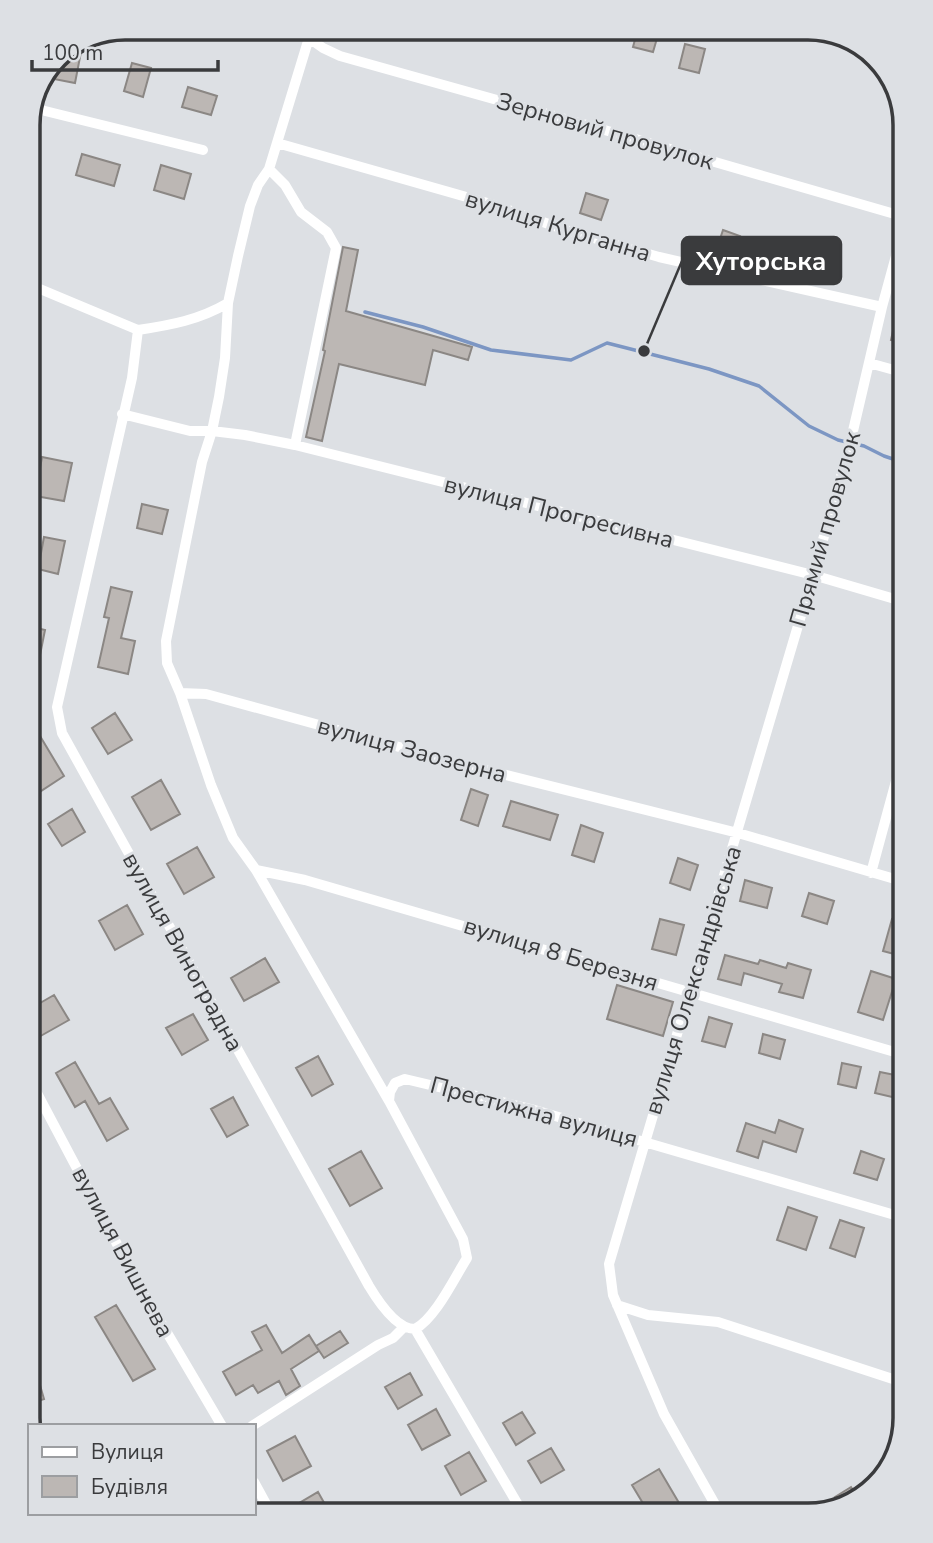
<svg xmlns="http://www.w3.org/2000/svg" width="933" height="1543" font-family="'Nunito Sans',sans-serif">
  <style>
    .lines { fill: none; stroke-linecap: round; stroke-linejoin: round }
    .stream { stroke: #7c96c3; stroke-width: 3.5 }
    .building { fill: #bcb7b4; stroke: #8b8784; stroke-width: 2 }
    .street { stroke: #fff; stroke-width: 10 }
    .labels { text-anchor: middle; stroke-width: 6; stroke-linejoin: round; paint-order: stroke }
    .street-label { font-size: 24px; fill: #3a3b3d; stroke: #dde0e4 }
    .rim { fill: none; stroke: #3a3b3d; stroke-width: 3.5 }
    .leader { fill: none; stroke: #3a3b3d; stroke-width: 2.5 }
    .callout-dot { fill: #3a3b3d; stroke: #dde0e4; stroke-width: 2.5 }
    .callout { fill: #3a3b3d; stroke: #3a3b3d; stroke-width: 2.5 }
    .callout-label { font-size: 26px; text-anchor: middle; font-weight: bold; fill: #fff }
  </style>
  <rect width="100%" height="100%" fill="#dde0e4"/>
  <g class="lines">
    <path class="stream" d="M365 312 423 327 491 350 571 360 607 343 709 369 759 386 809 426 838 440 864 446 884 456 905 463"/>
  </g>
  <path class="building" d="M638 28H660L653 52 633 47Z
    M685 44 705 49 699 73 679 68Z
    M71 51 81 52 75 83 54 79 58 56Z
    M132 63 151 68 143 97 124 91Z
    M188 87 217 96 211 115 182 107Z
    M82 154 120 165 114 186 76 175Z
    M161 165 191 174 184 199 154 190Z
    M586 193 608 200 601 220 580 213Z
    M723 230 740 236 733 256 716 251Z
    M343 247 358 250 346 311 472 347 468 360 433 350 425 385 339 364 322 441 306 437 325 351 323 350Z
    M897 313 905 315V343L891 340Z
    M42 457 72 463 64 501 35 496Z
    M142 504 168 510 162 534 137 528Z
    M44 537 65 541 58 574 38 569Z
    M111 587 132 592 121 638 135 641 128 674 98 667 109 618 104 617Z
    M28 626 45 630 40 655 28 652Z
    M115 713 132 740 108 754 92 728Z
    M28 716 64 776 41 791 28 771Z
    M161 780 180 814 151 830 132 797Z
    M471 789 488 795 478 826 461 820Z
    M511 801 558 815 550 840 503 826Z
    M72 809 85 832 62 846 48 824Z
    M581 825 603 833 594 862 572 855Z
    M197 847 214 877 184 894 167 864Z
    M678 858 698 865 690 890 670 883Z
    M745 880 772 888 767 908 740 901Z
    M809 893 834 901 827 924 802 916Z
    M127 905 143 934 115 950 99 921Z
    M660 919 684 925 676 955 652 949Z
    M892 919 905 923V957L883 951Z
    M725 955 758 964 760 960 786 968 788 963 811 970 803 998 779 992 782 984 744 973 741 985 718 979Z
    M265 958 279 982 244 1001 231 978Z
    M871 971 896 979 883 1020 858 1012Z
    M617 985 673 1002 663 1036 607 1019Z
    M54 995 69 1020 37 1038 28 1022V1010Z
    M193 1014 208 1040 182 1055 166 1028Z
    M709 1017 732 1024 725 1047 702 1041Z
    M763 1034 785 1040 780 1059 759 1053Z
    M318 1056 333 1084 312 1096 296 1068Z
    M75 1062 99 1104 110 1098 128 1129 107 1141 85 1101 75 1107 56 1073Z
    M842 1063 861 1067 856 1088 838 1084Z
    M880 1072 905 1077V1100L875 1093Z
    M233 1097 248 1125 227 1137 211 1109Z
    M779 1120 803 1129 796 1152 763 1141 758 1158 737 1151 746 1123 775 1133Z
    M361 1151 382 1188 350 1206 329 1169Z
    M861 1151 884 1159 877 1180 854 1173Z
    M788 1207 817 1217 806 1250 777 1240Z
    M840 1220 864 1228 855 1257 830 1248Z
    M116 1305 155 1369 133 1381 95 1317Z
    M266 1325 282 1353 309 1335 319 1351 291 1369 300 1386 286 1395 279 1381 258 1393 253 1385 236 1395 223 1372 262 1350 252 1332Z
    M340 1331 348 1343 324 1358 316 1346Z
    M28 1354H31L44 1399 28 1404Z
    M410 1373 422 1395 398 1409 385 1387Z
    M436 1409 450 1435 422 1450 408 1425Z
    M522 1412 535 1433 516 1445 503 1423Z
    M295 1436 311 1466 283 1481 267 1451Z
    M551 1448 564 1470 541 1483 528 1461Z
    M469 1452 486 1481 461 1495 445 1466Z
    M659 1469 679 1503 659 1515H650L632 1485Z
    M851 1487 858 1498 850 1505 842 1507 835 1497Z
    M318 1492 331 1515H301L296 1505Z"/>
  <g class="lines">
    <path class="street" d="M309 38 323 48 340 56 608 131 905 217
      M33 108 203 150
      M277 143 491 204 566 230 659 257 882 307
      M269 169 258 185 250 206 238 256 228 303 225 358 219 397 212 431 202 462 166 641 167 663 180 693 211 785 233 838 256 870 389 1101
      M28 284 138 330
      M138 330 132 378 57 707 62 733 369 1286C378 1301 396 1329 415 1329
      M138 330C171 325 199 320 228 303
      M869 363 905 373
      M122 414 190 431H212L245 435 295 445 813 575 905 602
      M295 445 336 248 327 232 301 212 285 185 269 169 312 28
      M180 693 206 694 454 762 738 833 905 882
      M256 870 305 880 905 1055
      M871 873 905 748
      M28 1076 136 1280 222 1426
      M617 1305 648 1315 718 1322 905 1383
      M415 1329C435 1319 455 1277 467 1258L463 1239 389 1101 390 1092 395 1083 405 1079 531 1109 905 1218
      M415 1329 524 1515
      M252 1426 378 1345 393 1338 404 1327
      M254 1482 272 1515
      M130 1513 131 1515
      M721 1515 664 1414 613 1295 609 1264 813 575 849 448 882 307 905 223"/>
  </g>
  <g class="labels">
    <g class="street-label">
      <text transform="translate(605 131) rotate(16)" y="8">Зерновий провулок</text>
      <text transform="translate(558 226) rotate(17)" y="8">вулиця Курганна</text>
      <text transform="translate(559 512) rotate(14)" y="8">вулиця Прогресивна</text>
      <text transform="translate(825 529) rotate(-74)" y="8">Прямий провулок</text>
      <text transform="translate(412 750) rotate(15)" y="8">вулиця Заозерна</text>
      <text transform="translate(183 952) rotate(61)" y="8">вулиця Виноградна</text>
      <text transform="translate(561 954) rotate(17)" y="8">вулиця 8 Березня</text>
      <text transform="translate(693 980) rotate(-73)" y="8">вулиця Олександрівська</text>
      <text transform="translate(534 1112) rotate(15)" y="8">Престижна вулиця</text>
      <text transform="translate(123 1252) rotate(62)" y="8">вулиця Вишнева</text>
    </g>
  </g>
  <path d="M0 0H933V1543H0ZM125 40H808A85 85 0 0 1 893 125V1418A85 85 0 0 1 808 1503H125A85 85 0 0 1 40 1418V125A85 85 0 0 1 125 40Z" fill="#dde0e4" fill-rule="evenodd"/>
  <path class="rim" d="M125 40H808A85 85 0 0 1 893 125V1418A85 85 0 0 1 808 1503H125A85 85 0 0 1 40 1418V125A85 85 0 0 1 125 40Z"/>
  <path class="leader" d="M644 351L682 261"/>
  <circle class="callout-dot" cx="644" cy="351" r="7"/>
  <rect class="callout" x="682" y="237" width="159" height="47" rx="7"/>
  <g class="callout-label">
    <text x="761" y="270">Хуторська</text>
  </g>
  <rect x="28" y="1424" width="228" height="91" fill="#dde0e4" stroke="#9c9ea1" stroke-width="2"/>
  <rect x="42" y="1447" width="35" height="10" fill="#ffffff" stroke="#9c9ea1" stroke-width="2"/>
  <text x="91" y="1459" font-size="21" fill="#3a3b3d">Вулиця</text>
  <rect x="42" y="1476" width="35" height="21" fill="#bcb7b4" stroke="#9c9ea1" stroke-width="2"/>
  <text x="91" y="1494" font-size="21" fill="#3a3b3d">Будівля</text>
  <path d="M32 60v10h186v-10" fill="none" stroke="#3a3b3d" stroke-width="3.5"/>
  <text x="42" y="60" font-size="21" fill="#3a3b3d" stroke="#dde0e4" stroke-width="5" paint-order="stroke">100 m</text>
</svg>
